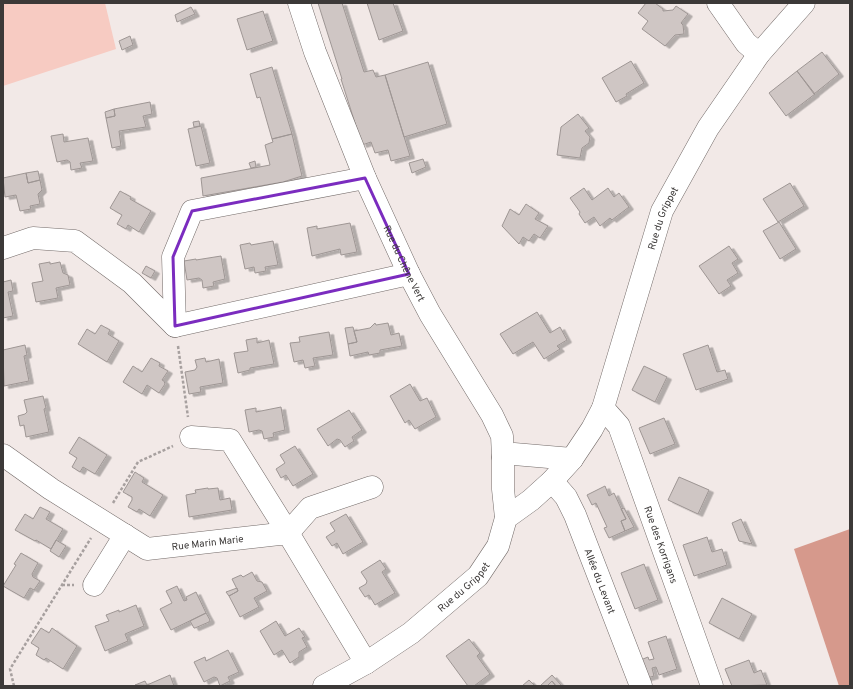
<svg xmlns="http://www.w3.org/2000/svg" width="853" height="689" font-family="Overpass,sans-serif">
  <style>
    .green { fill: #f7cbc2 }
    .forest { fill: #d6998c }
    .building { fill: #cfc6c4; stroke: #9e9694; filter: url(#shadow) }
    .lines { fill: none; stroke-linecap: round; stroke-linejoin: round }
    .minor-casing { stroke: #736b69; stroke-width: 23 }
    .path { stroke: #a7a09f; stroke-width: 2.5; stroke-dasharray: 3 2; stroke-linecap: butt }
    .minor { stroke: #fff; stroke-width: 22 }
    .marked { fill: none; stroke: #7b2cbf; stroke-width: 3; stroke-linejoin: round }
    .labels { text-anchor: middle; stroke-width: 4; stroke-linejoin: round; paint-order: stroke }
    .street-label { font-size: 10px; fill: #3c3938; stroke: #fff6f4 }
  </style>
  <defs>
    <filter id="shadow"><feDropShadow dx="4.5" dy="2.5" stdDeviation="0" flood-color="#0004"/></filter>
  </defs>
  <rect width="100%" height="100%" fill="#f2e9e7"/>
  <path class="green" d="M3 3H105L116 49 3 86Z"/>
  <path class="forest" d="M850 529V686H839L794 549Z"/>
  <path class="building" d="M318 3H342L364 72 373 70 376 77 385 75 410 156 391 161 388 150 375 153 371 142 362 145 341 79H342Z
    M367 3H393L403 31 379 40Z
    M646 3H655L663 9V11L673 10 676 6 688 14 681 23 683 25 684 34 675 35 665 46 642 29 648 21 638 13Z
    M191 7 195 14 177 22 175 15Z
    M263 11 273 41 247 50 237 19Z
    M130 36 133 45 122 50 119 41Z
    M822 52 839 74 814 94 797 71Z
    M631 61 644 83 626 94 627 96 616 102 602 78Z
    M428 62 447 124 404 137 385 75Z
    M272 67 292 134 272 139 260 97 257 98 250 74Z
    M797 71 815 94 786 116 769 93Z
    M150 102 152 114 143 116 146 127 119 131 121 146 112 148 106 118 115 116 114 109Z
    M114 109 115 116 106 118 105 112Z
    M578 114 589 128 585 131 590 137 589 143 582 148 580 158 557 155 561 127Z
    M199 121 200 126 194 127 193 122Z
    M201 126 210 163 196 166 188 129Z
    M63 134 64 142 88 138 93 161 80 163 82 168 71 170 70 162 67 160 57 162 51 136Z
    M292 134 302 176 283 182 203 196 201 178 270 165 265 145 273 142 272 139Z
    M423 159 426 167 412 173 409 163Z
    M255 161 256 167 251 168 249 163Z
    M38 171 40 180 28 183 26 173Z
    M26 173 28 183 40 180 42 190 38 194 40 204 30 206 31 209 20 211 16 195 5 197 3 178Z
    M790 183 804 206 778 222 763 199Z
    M584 188 592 200 608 188 614 197 619 193 629 207 612 220 610 218 600 226 594 217 585 223 579 214 580 212 570 198Z
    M120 191 131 197 130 199 151 211 139 232 128 225 126 229 117 224 122 215 110 208Z
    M526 204 539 213 535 219 548 226 540 238 534 234 529 241 523 237 519 244 502 226 510 209 519 215Z
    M779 222 796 249 780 259 763 231Z
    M350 223 357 252 341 255 340 249 312 256 307 228 317 226V229Z
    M273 241 278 265 265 267 266 271 255 273 254 267 245 269 240 245 250 243 251 245Z
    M729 246 738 259 732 263 738 273 727 280 731 286 719 294 699 266Z
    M221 256 225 279 213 282 214 286 203 288 202 280 199 278 187 280 184 261 196 259V260Z
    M50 262V264L60 262 63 273 68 275 70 285 56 288 58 298 36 302 32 283 43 281 39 264Z
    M146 266 155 271 151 278 142 273Z
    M11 280 13 291 8 292 13 316 3 318V282Z
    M537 312 550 333 560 327 567 340 557 346 560 349 544 359 533 342 513 354 500 334Z
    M375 323 376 325 388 323 391 335 399 333 402 346 380 350V353L369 355 368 352 350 356 348 344 357 342 354 331 370 328Z
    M101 325 110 330 108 334 119 341 107 362 78 344 87 329 95 334Z
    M353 327 357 342 348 344 345 328Z
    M329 332 333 355 313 358 315 366 305 368 303 360 294 362 290 343 300 342 299 337Z
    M257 338V343L269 340 274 364 250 368V370L238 373 234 353 248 351 246 340Z
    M25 345 27 355 24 356 29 381 4 386 3 350Z
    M708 345 717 372 725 370 728 379 696 390 683 354Z
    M151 358 160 363 159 366 168 371 162 380 164 381 165 384 159 393 147 385 142 394 123 382 133 366 142 372Z
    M205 358 206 362 219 359 223 383 200 387 201 392 189 394 185 372 195 370 197 367 195 360Z
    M644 366 667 377 655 402 632 390Z
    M410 384 420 401 427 398 436 417 415 429 409 420 405 423 390 396Z
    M43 396 46 408 44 409 49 432 26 437 24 425 20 426 18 416 25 414 27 412 24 400Z
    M281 407 285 430 273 433 274 437 264 439 262 431 259 430 249 432 245 410 256 408V412Z
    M349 410 362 430 352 437 354 441 345 447 340 440 337 439 328 446 317 429Z
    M664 418 675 444 650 454 639 428Z
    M79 437 107 455 95 474 83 467 80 472 72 467 77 458 69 453Z
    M295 446 313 474 293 486 286 475 281 478 276 469 285 463 280 455Z
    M135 472 144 478 142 482 163 495 150 516 139 509 137 512 128 507 132 500V497L123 492Z
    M679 477 709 490 698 514 668 500Z
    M605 486 609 496 614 493 626 519 621 521 625 531 609 538 604 528 607 527 596 503 592 505 587 495Z
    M208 488V489L218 488 220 500 230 498 232 510 189 517 186 495 196 493 195 490Z
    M40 507 50 512 46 519 63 529 51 549 36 540 35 541 15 530 25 514 33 519Z
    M624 508 634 527 625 531 621 521 626 519 621 509Z
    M346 514 363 542 343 554 337 543 332 546 326 537 335 531 330 523Z
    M741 519 752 544 739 541 732 523Z
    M707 537 712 552 722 549 727 565 694 576 683 545Z
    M56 540 66 546 59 557 50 551Z
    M21 553 38 563 32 574 33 577 40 581 34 590 30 588 24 598 3 586 16 565 14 564Z
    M380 560 386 569 382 572 395 593 375 605 369 595 365 597 359 588 366 584 367 581 361 572Z
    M644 564 658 600 635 609 621 573Z
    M252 572 257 581 262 582 267 591 254 598 259 607 240 617 229 596 238 591 232 579 241 575 243 577Z
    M177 586 184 601 187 600 186 597 196 592 206 613 171 630 160 609 172 603 166 591Z
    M237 588 238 591 229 596 226 592Z
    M722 598 752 614 739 639 709 623Z
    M136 605 144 626 125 634 128 641 105 651 95 626 109 621 106 615 119 610V612Z
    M206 613 210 620 209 622 195 628H194L190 621Z
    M276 621 285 636 299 628 305 637 302 638 307 647 299 652V657L290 663 282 650 274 655 260 631Z
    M41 628 49 633 52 628 77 646 63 669 46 658 44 660 36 655 39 648 31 643Z
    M666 636 677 669 659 675 656 667 652 668 654 676 644 679 638 661 648 657 649 660 654 659 648 642Z
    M469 639 480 653 477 656 490 674 474 686H468L446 656Z
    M228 650 239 672 228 677 230 681 220 686 217 678 214 677 204 682 194 662 205 657 206 661Z
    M749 660 754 673 761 670 767 685 732 686 725 669Z
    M170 675 174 686 135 685 145 681 147 685Z
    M552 675 562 686H556L552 681 547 686H540Z
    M529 680 535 686H522Z
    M552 681 556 686H547Z"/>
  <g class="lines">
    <defs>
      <g id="minor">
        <path id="s1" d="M299 3 315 52 365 178 409 274 430 314 492 415 502 436 503 457V489L506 518"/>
        <path d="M718 3 746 43 759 54"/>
        <path d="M3 248 33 238 75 241 132 283 175 326 409 274"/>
        <path d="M175 326 173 257 192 211 365 178"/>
        <path id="s2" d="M603 408 619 426 712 686"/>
        <path d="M191 437 230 440 288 533 310 508 372 487"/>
        <path id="s3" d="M3 455 51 489 147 549 288 533 366 663"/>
        <path d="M503 457 514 454 572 459"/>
        <path id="s4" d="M552 481 566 497 575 515 641 686"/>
        <path d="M94 585 125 535"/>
        <path id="s5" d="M324 686 366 663 411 633 478 576 498 546 506 518 531 500 552 481 572 459 592 429 603 408 662 211 708 128 759 54 804 3"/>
      </g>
    </defs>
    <use href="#minor" class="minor-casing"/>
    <path class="path" d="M178 346 188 417
      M113 503 138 462 173 446
      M62 585H74
      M14 686 10 669 91 538"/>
    <use href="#minor" class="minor"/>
  </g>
  <path class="marked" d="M365 178 409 274 175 326 173 257 192 211Z"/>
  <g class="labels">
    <g class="street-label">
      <text dy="4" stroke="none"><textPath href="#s5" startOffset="603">Rue du Grippet</textPath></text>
      <text dy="4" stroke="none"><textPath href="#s1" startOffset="281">Rue du Chêne Vert</textPath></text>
      <text dy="4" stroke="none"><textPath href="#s3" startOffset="233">Rue Marin Marie</textPath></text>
      <text dy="4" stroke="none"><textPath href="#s2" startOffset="150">Rue des Korrigans</textPath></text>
      <text dy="4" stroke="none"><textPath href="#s4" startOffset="112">Allée du Levant</textPath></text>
      <text dy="4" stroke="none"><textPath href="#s5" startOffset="172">Rue du Grippet</textPath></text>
    </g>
  </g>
  <rect width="853" height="689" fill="none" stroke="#3c3938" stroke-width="8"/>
</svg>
